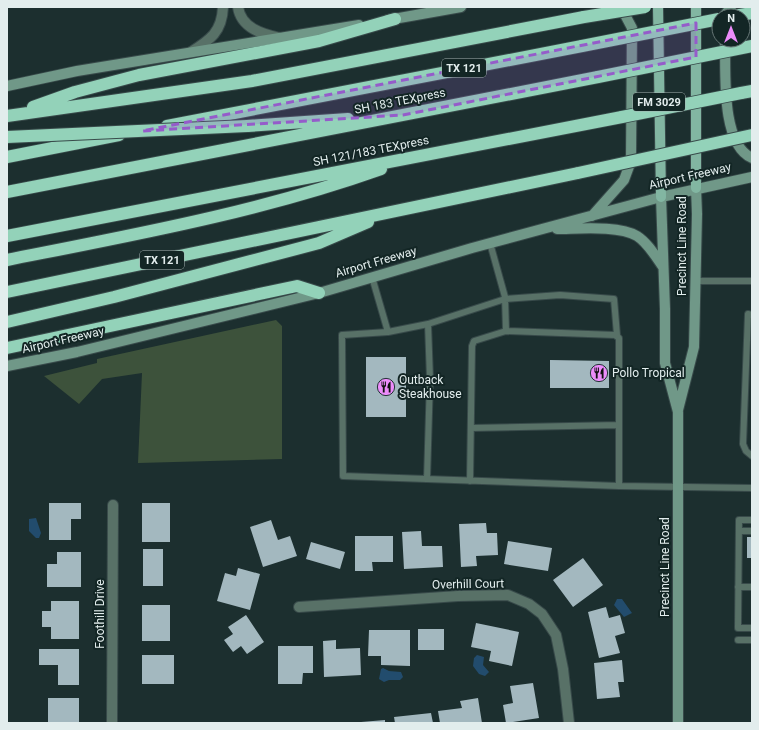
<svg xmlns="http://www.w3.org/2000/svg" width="759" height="730" font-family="Roboto,sans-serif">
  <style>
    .green { fill: #3d523b }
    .water { fill: #224c6d }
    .building { fill: #a3b8bf }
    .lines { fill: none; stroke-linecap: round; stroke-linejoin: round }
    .lane-casing { stroke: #384a4a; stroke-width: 8 }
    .street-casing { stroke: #384a4a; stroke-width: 12 }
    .secondary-casing { stroke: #384a4a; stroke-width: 12 }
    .primary-casing { stroke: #384a4a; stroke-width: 12 }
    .highway-casing { stroke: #384a4a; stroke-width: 14 }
    .lane { stroke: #587167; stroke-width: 6 }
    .street { stroke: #587167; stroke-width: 10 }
    .secondary { stroke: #709888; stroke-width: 10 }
    .primary { stroke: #82b6a2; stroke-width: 10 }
    .highway { stroke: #93d2b9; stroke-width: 12 }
    .highway-bridge-casing { stroke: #384a4a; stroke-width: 14; stroke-linecap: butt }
    .highway-bridge { stroke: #93d2b9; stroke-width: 12 }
    .marked { fill: #955cca; fill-opacity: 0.2; stroke: #955cca; stroke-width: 3; stroke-dasharray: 8 5; stroke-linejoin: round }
    .labels { text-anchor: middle; stroke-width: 4; stroke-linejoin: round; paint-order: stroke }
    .shield { fill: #132625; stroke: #a4b1b1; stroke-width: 1 }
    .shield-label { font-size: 11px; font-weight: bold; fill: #e2eded }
    .street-label { font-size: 12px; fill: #e2eded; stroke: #132625 }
    .poi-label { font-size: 12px; fill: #e2eded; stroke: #132625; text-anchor: start }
  </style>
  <rect width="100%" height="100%" fill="#1c2f2f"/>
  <path class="green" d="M276 320 282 326V459L138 463 142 373 102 379 79 404 44 376 97 363V359Z"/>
  <path class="water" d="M36 518 41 533 39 538H36L29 531V519Z
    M617 599H622L632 613 624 617 614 605Z
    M477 655 484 657 483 665 489 672 485 676 479 674 473 666 474 658Z
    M383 668 389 671 401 672 403 677 400 680H389L384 682 379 679 381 669Z"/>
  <path class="building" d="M366 357H406V417H366Z
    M550 360 609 361V388H550Z
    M49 503H81V519H71V540H49Z
    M142 503H170V542H142Z
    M271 520 278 540 290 536 297 556 263 567 250 527Z
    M486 523 487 533H497L498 555 476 556 477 566 461 567 459 524Z
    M421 531 422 546H442L443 567 404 569 402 532Z
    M355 536H393V562H372L373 571H355Z
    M747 537H752V558H747Z
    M508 541 552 548 548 571 504 564Z
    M311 542 345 552 340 569 306 559Z
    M143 549H163V586H143Z
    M57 552H81V587H47V564H57Z
    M583 558 603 585 573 607 553 580Z
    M238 568 260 574 250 610 217 601 225 573 236 576Z
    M51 601H79V639H51V627H42V611H51Z
    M142 605H170V641H142Z
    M606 607 609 618 620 615 625 633 615 636 620 653 599 658 588 612Z
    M246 615 264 642 247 654 241 646 233 652 224 640 233 634 228 627Z
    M476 623 519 632 512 666 489 661 491 651 471 647Z
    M418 629H444V650H418Z
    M369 630H410V666L381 665V656H368Z
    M336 640V649L360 648 361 675 324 677 323 641Z
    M278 646H313V673H303L302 684H278Z
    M39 649H79V685H58V665H39Z
    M142 655H174V684H142Z
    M622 660 624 682H618L620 697 597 699 594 663Z
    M533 683 539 718 506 723 503 705 513 703 510 686Z
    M48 698H79V723H48Z
    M478 698 482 723H440L438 711 462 708 460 701Z
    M431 713 433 723H395L394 717Z
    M385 720V723H361V722Z"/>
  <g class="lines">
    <defs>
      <path id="lane" d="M490 243 505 297 506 331 615 335 619 338V486L752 488
        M372 277 388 332 428 324 505 299 560 295 614 299 617 335
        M696 281H752
        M752 315 748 314 743 444 746 451 752 456
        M388 332 342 335 343 476 619 486
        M471 428 619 425
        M427 479 430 379 428 324
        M470 481 472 346 474 341 506 331
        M752 520H739L738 628H752
        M739 531H752
        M738 587H752
        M738 640H752"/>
      <path id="street" d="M238 7C241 28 262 34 280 38
        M191 52C210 40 222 32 223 7
        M299 607 458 596 508 595 529 604 542 614 556 635 563 669 569 723
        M112 723 113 505"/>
      <path id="secondary" d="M724 16 731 7
        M388 20 461 7
        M725 40C726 69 720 144 752 158
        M7 86 77 71 359 25
        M661 197 665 309V363L678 412V723
        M592 216 624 180 631 161 632 28 623 11 617 7
        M557 229C577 229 619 225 637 236 648 243 656 257 663 267
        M7 366 77 352 319 293 472 248 661 197 752 177
        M678 410 694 347 697 214 696 188"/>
      <path id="primary" d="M658 7 661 197
        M696 188V7"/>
      <path id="highway" d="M734 16 752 13
        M741 93 752 91
        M33 107 75 92 139 75 319 41 395 19
        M7 116 252 81 584 17
        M167 126 582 46
        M247 126 348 119
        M7 157 119 135
        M7 192 598 77
        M7 236 622 117
        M7 260C133 235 260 212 381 169
        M7 292 578 173
        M7 322 114 297 319 243 368 222
        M7 348 297 286 319 293"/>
    </defs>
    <use href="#lane" class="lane-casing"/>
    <use href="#street" class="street-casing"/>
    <use href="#secondary" class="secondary-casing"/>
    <use href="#primary" class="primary-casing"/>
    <use href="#highway" class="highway-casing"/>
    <use href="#lane" class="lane"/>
    <use href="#street" class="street"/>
    <use href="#secondary" class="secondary"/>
    <use href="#primary" class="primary"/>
    <use href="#highway" class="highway"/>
    <defs>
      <path id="highway-bridge" d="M584 17 645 7
        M582 46 719 19
        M598 77 752 46
        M622 117 741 93
        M7 137 247 126
        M578 173 752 135"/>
    </defs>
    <use href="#highway-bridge" class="highway-bridge-casing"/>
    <use href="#highway-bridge" class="highway-bridge"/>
  </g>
  <path class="marked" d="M696 23V57L403 115 142 131Z"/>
  <defs>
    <symbol id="restaurant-disc" viewBox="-11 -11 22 22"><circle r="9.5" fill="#ec8cfa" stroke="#132625"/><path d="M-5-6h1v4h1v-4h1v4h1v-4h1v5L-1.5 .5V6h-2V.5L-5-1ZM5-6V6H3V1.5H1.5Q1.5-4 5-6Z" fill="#111"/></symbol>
  </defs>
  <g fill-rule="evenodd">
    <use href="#restaurant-disc" x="589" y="363" width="20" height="20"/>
    <use href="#restaurant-disc" x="376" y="377" width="20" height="20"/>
  </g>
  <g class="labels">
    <g class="shield">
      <rect x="442" y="59" width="44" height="18" rx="3"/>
      <rect x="633" y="93" width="52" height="18" rx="3"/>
      <rect x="140" y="251" width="44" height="18" rx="3"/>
    </g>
    <g class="shield-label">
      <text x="464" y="72">TX 121</text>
      <text x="659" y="106">FM 3029</text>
      <text x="162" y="264">TX 121</text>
    </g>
    <g class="street-label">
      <text transform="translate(400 101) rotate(-11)" y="4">SH 183 TEXpress</text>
      <text transform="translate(371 151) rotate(-11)" y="4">SH 121/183 TEXpress</text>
      <text transform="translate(690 176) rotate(-13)" y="4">Airport Freeway</text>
      <text transform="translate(682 246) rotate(-90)" y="4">Precinct Line Road</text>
      <text transform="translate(376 262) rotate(-16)" y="4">Airport Freeway</text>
      <text transform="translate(63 340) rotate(-13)" y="4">Airport Freeway</text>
      <text transform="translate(665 567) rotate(-90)" y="4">Precinct Line Road</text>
      <text transform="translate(468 584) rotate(-1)" y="4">Overhill Court</text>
      <text transform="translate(100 614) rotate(-90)" y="4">Foothill Drive</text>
    </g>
    <g class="poi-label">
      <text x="612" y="377">Pollo Tropical</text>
      <text x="399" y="384">Outback<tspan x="399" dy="14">Steakhouse</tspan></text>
    </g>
  </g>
  <rect width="759" height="730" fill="none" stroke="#e2eded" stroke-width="16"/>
  <g transform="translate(731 28)"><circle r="19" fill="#132625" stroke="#667675"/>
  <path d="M0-3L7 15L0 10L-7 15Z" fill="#ec8cfa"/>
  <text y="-6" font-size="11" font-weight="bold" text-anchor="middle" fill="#e2eded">N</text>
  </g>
</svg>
